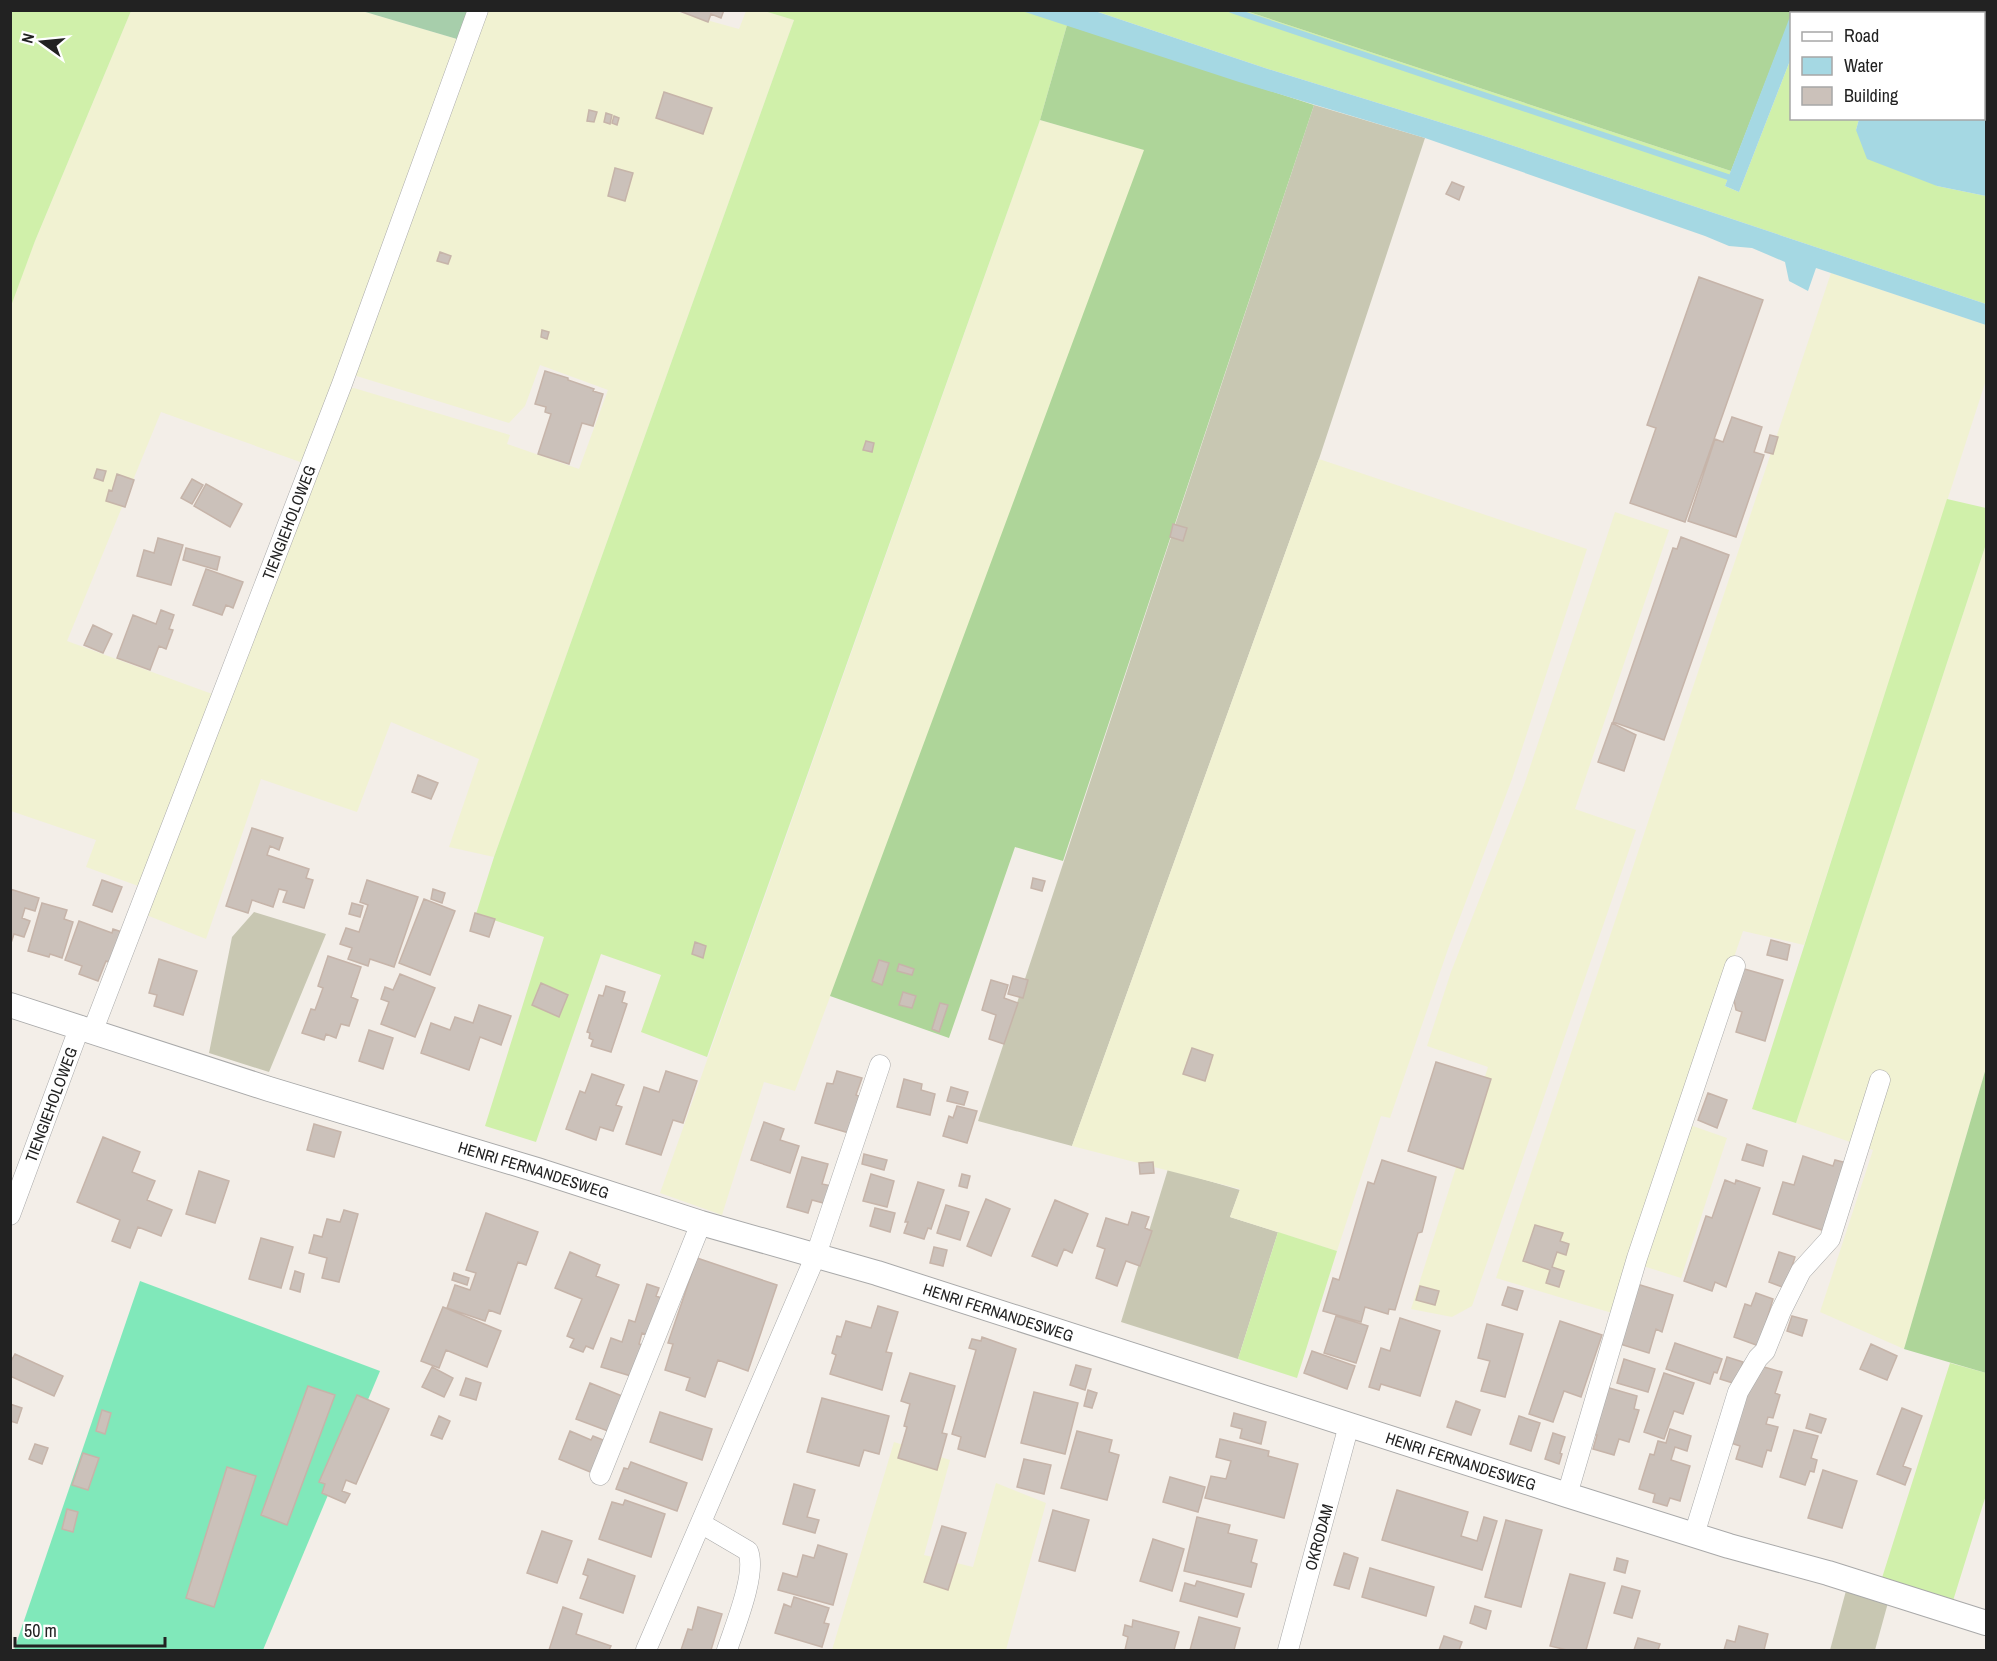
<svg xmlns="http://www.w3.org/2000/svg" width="1997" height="1661" font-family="'Archivo Narrow',sans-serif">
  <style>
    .construction { fill: #c8c7b2 }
    .farmland { fill: #f1f2d2 }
    .grass { fill: #d0f0aa }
    .forest { fill: #aed599 }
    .cemetery { fill: #a7ceab }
    .pitch { fill: #80e8ba }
    .water { fill: #a5d8e3 }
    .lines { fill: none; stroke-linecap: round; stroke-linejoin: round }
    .stream { stroke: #a5d8e3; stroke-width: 6 }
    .building { fill: #cbc1ba; stroke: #c6b4a9; stroke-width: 1.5 }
    .minor-casing { stroke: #a9a9a9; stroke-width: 21 }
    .tertiary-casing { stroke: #a9a9a9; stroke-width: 26 }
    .minor { stroke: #fff; stroke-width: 20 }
    .tertiary { stroke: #fff; stroke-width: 24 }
    .labels { text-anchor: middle; stroke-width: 5; stroke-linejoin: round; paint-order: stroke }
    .street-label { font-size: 16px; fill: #222; stroke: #fff }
  </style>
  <rect width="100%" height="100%" fill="#f3eee8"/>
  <path class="construction" d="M1314 105 1425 138 1319 459 1072 1146 978 1121Z
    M254 912 326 934 269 1072 209 1053 232 937Z
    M1168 1169 1240 1190 1230 1217 1278 1232 1238 1359 1121 1322Z
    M1847 1587 1889 1599 1875 1650H1830Z"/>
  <path class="farmland" d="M131 11H362L457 39 303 463 161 412 67 641 215 695 141 887 86 867 96 840 11 811V780L13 775 10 774V306L35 241Z
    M484 11H674L739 29 746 11H764L794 20 494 857 449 847 479 759 391 722 357 812 261 779 206 939 144 914 344 390 354 388 510 435 507 444 579 469 608 390 540 365 525 406 509 423 350 374Z
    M1040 120 1145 150 795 1091 764 1082 722 1215 660 1193Z
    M1831 273 1986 325V380L1804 945 1743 931 1612 1313 1496 1278Z
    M1319 459 1587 549 1512 779 1448 949 1390 1118 1381 1116 1337 1251 1230 1217 1240 1189 1072 1146Z
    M1615 512 1669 530 1575 809 1636 830 1472 1306 1452 1317 1411 1309 1488 1067 1427 1046 1451 972 1524 785Z
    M1986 544V1068L1904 1349 1820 1312 1873 1150 1796 1123Z
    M1687 1124 1727 1138 1681 1278 1640 1265Z
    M894 1442 950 1460 924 1555 973 1567 996 1483 1046 1503 1006 1650H832Z"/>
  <path class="grass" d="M11 10 131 11 35 241 11 306Z
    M1022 10 1067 25 1040 120 707 1057 641 1032 661 975 601 954 536 1142 485 1126 544 937 476 914 494 857 794 20 764 11Z
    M1140 10 1146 12 1147 10 1246 11 1731 171 1725 186 1739 192 1791 58 1792 118 1859 119 1856 130 1937 186 1986 196V304L1478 134 1265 68 1095 11Z
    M1810 11V10L1890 11 1889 14 1809 13Z
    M1947 499 1986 508V544L1796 1123 1752 1109Z
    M1278 1232 1337 1251 1297 1378 1238 1359Z
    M1950 1363 1986 1373V1495L1952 1604 1881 1581Z"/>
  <path class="forest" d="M1246 11H1793L1731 171Z
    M1067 25 1314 105 1063 861 1015 847 949 1038 830 996 1144 150 1040 120Z
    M1986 1068V1373L1904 1349Z"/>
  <path class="cemetery" d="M362 11H469L457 39Z"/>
  <path class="pitch" d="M140 1281 380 1371 263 1650H14Z"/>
  <path class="water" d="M1022 11H1095L1265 68 1478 134 1986 304V325L1816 268 1808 291 1789 281 1785 262 1752 248 1729 246 1705 236 1425 138 1239 82Z
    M1890 11H1986V196L1937 186 1867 159 1856 130 1859 119 1984 118V14L1889 13Z
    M1791 14V58L1739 192 1725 186Z"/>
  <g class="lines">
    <path class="stream" d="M1231 10 1734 179 1735 176"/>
  </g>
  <path class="building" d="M677 10H724L721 18 711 14 708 22Z
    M664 92 712 108 703 134 656 118Z
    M589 110 597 112 594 122 587 121Z
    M606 113 612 115 610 124 604 122Z
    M614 116 619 118 617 125 612 123Z
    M615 168 633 173 625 201 608 196Z
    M1452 182 1464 187 1459 200 1446 194Z
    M440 252 451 256 448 264 437 261Z
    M1699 277 1763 300 1685 522 1630 503 1656 428 1647 425Z
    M542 330 549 332 547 339 541 337Z
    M545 371 568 378V380L594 389 593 391 603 394 593 426 582 423 569 464 538 454 551 414 545 412 546 407 535 404Z
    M1732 417 1762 427 1754 452 1764 455 1736 537 1688 521 1715 439 1723 442Z
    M1770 435 1778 437 1773 454 1765 452Z
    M866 441 874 443 872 452 863 450Z
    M97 469 106 471 103 481 94 478Z
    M117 474 134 480 125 507 106 501 109 490 112 491Z
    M192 479 203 485 192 504 181 498Z
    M206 484 242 504 230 527 194 506Z
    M1173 524 1187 528 1183 541 1170 537Z
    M1681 537 1729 555 1664 740 1613 722 1673 548 1677 549Z
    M158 538 183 545 171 585 137 576 144 550 154 553Z
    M186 548 220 557 217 570 183 560Z
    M206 569 243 582 233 608 226 605 222 615 193 605Z
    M161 610 174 615 169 629 173 630 166 649 159 646 150 670 117 658 133 615 156 624Z
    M93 625 112 634 103 653 84 645Z
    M1612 723 1636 735 1624 771 1598 762Z
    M418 775 438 783 431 799 412 792Z
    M252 828 283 838 279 850 270 846 267 855 309 869 306 878 313 880 304 908 283 902 287 891 279 889 273 907 252 900 248 913 226 906Z
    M1033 878 1045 881 1042 891 1031 888Z
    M102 880 122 887 112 912 93 905Z
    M367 880 418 897 394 967 370 959 368 966 348 959 352 948 340 944 346 928 359 932 368 905 360 902Z
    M10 889 39 898 35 911 25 908 22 918 30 921 24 937 14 934 11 943Z
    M433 889 445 893 442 903 431 899Z
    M424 899 455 911 430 975 399 963Z
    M42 903 67 910 64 919 73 922 62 958 50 954 49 957 28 951Z
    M352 903 363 906 360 917 349 914Z
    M475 913 495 919 489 937 470 931Z
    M79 921 112 933 113 929 122 932 111 963 106 961 98 981 79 974 82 966 65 960Z
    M1771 940 1790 945 1787 960 1767 955Z
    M695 942 706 946 703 958 692 954Z
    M328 956 361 967 351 997 358 1000 349 1026 341 1024 336 1038 326 1034 324 1040 302 1033 311 1009 315 1010 323 988 318 986Z
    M159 959 197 971 183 1015 154 1006 157 995 149 993Z
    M879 960 889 963 882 985 872 981Z
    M899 964 914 969 912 975 897 971Z
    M1741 968 1783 980 1765 1041 1736 1032 1742 1012 1736 1010 1733 995Z
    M400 974 435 988 415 1037 381 1024 389 1002 381 999 385 987 393 990Z
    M1013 976 1028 980 1023 998 1008 994Z
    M991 980 1008 985 1004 998 1018 1003 1004 1044 989 1039 996 1015 982 1010Z
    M541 983 568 995 559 1017 532 1005Z
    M606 986 625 992 622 1002 627 1004 611 1052 591 1046 593 1040 589 1038 590 1033 587 1032 599 995 603 996Z
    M903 992 916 996 912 1008 899 1005Z
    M940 1003 948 1005 939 1032 932 1029Z
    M479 1005 511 1016 501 1045 480 1037 469 1070 421 1053 431 1023 450 1030 455 1017 473 1023Z
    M369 1030 393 1038 383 1069 359 1061Z
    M1192 1048 1213 1055 1205 1081 1183 1074Z
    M1436 1062 1491 1079 1463 1169 1408 1151Z
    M666 1071 697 1081 683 1123 673 1120 661 1155 626 1144 644 1087 659 1092Z
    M837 1071 862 1078 856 1095 859 1096 849 1133 815 1123 827 1083 833 1084Z
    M592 1074 624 1085 616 1105 622 1107 613 1131 600 1127 596 1140 566 1129 580 1091 585 1093Z
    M904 1079 922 1084 921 1090 935 1094 930 1115 897 1107Z
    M951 1087 968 1092 964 1105 947 1101Z
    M1708 1093 1727 1100 1717 1128 1698 1120Z
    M957 1106 977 1111 967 1143 943 1136 949 1116 953 1118Z
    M764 1122 784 1129 780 1140 799 1146 790 1173 751 1160Z
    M314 1124 341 1132 334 1157 307 1150Z
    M103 1137 140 1152 132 1172 155 1181 147 1200 172 1210 161 1236 138 1227 130 1248 112 1241 120 1220 77 1202Z
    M1747 1144 1767 1151 1763 1166 1742 1160Z
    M864 1154 887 1160 884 1170 862 1164Z
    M1803 1156 1833 1166 1835 1160 1847 1163 1825 1231 1773 1214 1783 1182 1794 1185Z
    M802 1157 828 1164 822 1184 832 1186 827 1204 812 1200 808 1213 787 1207Z
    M1382 1160 1436 1177 1422 1232 1418 1233 1395 1310 1389 1309 1388 1314 1365 1307 1361 1322 1323 1311 1333 1278 1339 1280 1368 1182 1374 1184Z
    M1153 1162 1154 1173 1140 1174 1139 1163Z
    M199 1171 229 1181 215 1223 186 1214Z
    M871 1174 894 1181 887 1207 863 1201Z
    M962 1174 970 1176 967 1188 959 1186Z
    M1725 1180 1735 1184 1736 1180 1760 1188 1726 1287 1715 1282 1712 1291 1684 1281 1706 1216 1712 1218Z
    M918 1182 944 1190 931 1229 928 1228 924 1239 904 1233 908 1222H905Z
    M986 1199 1010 1209 991 1256 967 1246Z
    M1055 1200 1088 1214 1072 1253 1064 1249 1057 1266 1032 1256Z
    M946 1205 969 1212 960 1240 937 1233Z
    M875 1208 895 1213 890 1232 870 1226Z
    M344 1210 358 1214 339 1282 322 1278 327 1258 309 1253 314 1235 322 1237 327 1219 340 1222Z
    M1132 1212 1149 1217 1145 1228 1152 1231 1140 1266 1126 1261 1117 1286 1096 1278 1105 1249 1097 1246 1106 1218 1128 1225Z
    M486 1213 538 1232 526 1265 518 1262 500 1314 489 1310 485 1321 447 1308 455 1285 470 1290 476 1273 466 1270Z
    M1535 1225 1563 1233 1560 1241 1569 1244 1566 1255 1557 1252 1552 1267 1564 1271 1559 1287 1546 1283 1550 1270 1523 1261Z
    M261 1238 293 1247 281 1288 249 1279Z
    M934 1247 947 1250 943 1266 930 1263Z
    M570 1252 600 1265 596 1276 619 1285 593 1349 586 1346 583 1352 570 1347 574 1339 567 1336 582 1299 555 1288Z
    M1779 1252 1795 1257 1785 1288 1769 1282Z
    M697 1258 777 1285 748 1371 718 1360 705 1397 686 1390 690 1378 665 1370 673 1344 668 1343Z
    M295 1271 304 1274 300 1292 290 1289Z
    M454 1273 469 1278 467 1285 452 1280Z
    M647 1284 659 1288 656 1296 664 1299 651 1336 642 1333 639 1344 646 1346 631 1376 601 1367 611 1338 622 1342 629 1320 635 1322Z
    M1637 1284 1673 1295 1662 1332 1656 1329 1649 1353 1620 1344Z
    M1420 1286 1439 1291 1435 1305 1416 1300Z
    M1508 1287 1523 1291 1517 1310 1502 1305Z
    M1756 1293 1773 1299 1759 1346 1734 1337 1745 1304 1751 1306Z
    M878 1306 898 1312 886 1352 892 1353 882 1390 830 1374 836 1355 832 1353 837 1336 841 1337 846 1321 871 1328Z
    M443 1307 501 1331 487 1367 446 1350 439 1368 421 1361Z
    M1336 1316 1368 1326 1356 1363 1324 1353Z
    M1792 1316 1807 1320 1802 1336 1787 1331Z
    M1400 1318 1440 1331 1420 1396 1381 1384 1379 1390 1369 1387 1381 1348 1390 1351Z
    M1560 1321 1602 1335 1581 1397 1564 1391 1553 1422 1529 1414Z
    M1487 1324 1523 1334 1505 1397 1481 1391 1490 1361 1478 1358Z
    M982 1337 1016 1349 985 1457 958 1449 961 1437 952 1434 976 1350 969 1348 972 1339 981 1341Z
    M1675 1343 1722 1359 1717 1373 1714 1372 1710 1384 1666 1369Z
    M1871 1344 1897 1356 1887 1380 1860 1369Z
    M1312 1351 1355 1366 1347 1389 1304 1373Z
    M15 1354 63 1376 54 1396 10 1376V1363Z
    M1727 1357 1743 1362 1736 1384 1720 1379Z
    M1624 1359 1655 1369 1648 1392 1617 1383Z
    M1076 1365 1091 1369 1085 1390 1070 1385Z
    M1757 1365 1782 1372 1775 1393 1780 1395 1773 1418 1768 1417 1766 1424 1778 1427 1771 1451 1767 1450 1762 1467 1736 1459 1740 1446 1728 1442Z
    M432 1367 453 1378 444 1397 422 1387Z
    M910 1373 955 1386 942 1433 947 1434 937 1470 898 1458 907 1427 904 1426 910 1404 901 1401Z
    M1664 1373 1694 1383 1683 1414 1674 1411 1664 1439 1644 1432Z
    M466 1378 481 1383 476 1400 460 1395Z
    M590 1383 622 1396 608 1431 576 1419Z
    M308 1386 335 1395 287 1525 261 1515Z
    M1606 1387 1637 1396 1634 1409 1639 1410 1629 1442 1619 1439 1614 1455 1593 1449 1597 1435 1592 1434Z
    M1088 1390 1097 1393 1092 1408 1084 1406Z
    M1034 1392 1078 1403 1065 1454 1021 1443Z
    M357 1395 389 1409 356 1484 346 1480 342 1491 350 1494 345 1503 322 1493 325 1484 319 1482Z
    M822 1398 889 1416 879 1454 864 1450 859 1466 807 1452Z
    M1456 1401 1480 1410 1471 1435 1447 1427Z
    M10 1404 22 1408 17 1423 10 1421Z
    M1902 1408 1922 1416 1903 1466 1911 1469 1905 1485 1877 1474Z
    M102 1410 111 1413 105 1434 96 1431Z
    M660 1412 712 1429 702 1460 650 1442Z
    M1234 1413 1266 1422 1261 1444 1240 1438 1242 1429 1231 1426Z
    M1810 1414 1826 1419 1821 1433 1806 1428Z
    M439 1416 450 1421 442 1439 431 1435Z
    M1519 1416 1540 1423 1531 1451 1510 1444Z
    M1670 1429 1691 1436 1687 1451 1675 1447 1671 1460 1690 1466 1680 1501 1670 1498 1667 1506 1653 1502 1655 1494 1639 1489 1650 1454 1654 1455 1658 1441 1666 1443Z
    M1794 1430 1818 1436 1811 1458 1817 1460 1814 1472 1810 1471 1805 1485 1780 1477Z
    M570 1431 591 1440 593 1436 608 1442 595 1474 559 1459Z
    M1077 1431 1112 1440 1109 1452 1119 1455 1107 1500 1061 1488Z
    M1553 1433 1565 1437 1560 1453 1562 1454 1559 1464 1545 1459Z
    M1220 1439 1269 1451 1268 1456 1298 1464 1284 1518 1205 1498 1211 1476 1226 1479 1231 1461 1216 1457Z
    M35 1444 48 1448 42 1464 29 1459Z
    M83 1453 99 1458 88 1490 72 1485Z
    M1024 1459 1051 1465 1044 1494 1017 1487Z
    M631 1462 687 1483 677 1511 616 1489 624 1468 628 1469Z
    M227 1467 256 1476 214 1607 186 1598Z
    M1823 1470 1857 1481 1842 1528 1808 1518Z
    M1170 1477 1205 1487 1198 1512 1163 1502Z
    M794 1484 815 1490 807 1517 819 1520 815 1533 783 1524Z
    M1397 1490 1468 1512 1461 1536 1477 1541 1484 1517 1497 1521 1482 1570 1382 1540Z
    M625 1500 665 1514 651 1557 599 1539 612 1502 623 1505Z
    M67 1509 78 1512 73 1532 62 1529Z
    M1053 1510 1089 1520 1075 1571 1039 1561Z
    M1197 1517 1230 1525 1228 1533 1257 1540 1251 1562 1257 1564 1251 1587 1184 1571Z
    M1506 1520 1542 1530 1521 1607 1485 1597Z
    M942 1526 966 1533 948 1590 924 1582Z
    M542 1531 572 1541 557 1583 527 1573Z
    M1153 1539 1184 1549 1172 1591 1140 1581Z
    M818 1545 847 1554 833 1605 778 1590 783 1573 797 1577 803 1555 814 1558Z
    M1344 1553 1358 1558 1349 1589 1334 1585Z
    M1617 1558 1628 1561 1625 1573 1614 1570Z
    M588 1559 635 1576 623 1613 580 1598 588 1576 583 1574Z
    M1370 1568 1434 1587 1426 1616 1362 1597Z
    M1570 1574 1605 1583 1586 1650H1567L1550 1646Z
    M1197 1581 1244 1594 1237 1617 1180 1601 1185 1583 1195 1586Z
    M1622 1586 1640 1591 1632 1618 1614 1613Z
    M794 1597 829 1608 824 1623 829 1624 822 1647 775 1633 784 1604 791 1607Z
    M1475 1606 1491 1611 1486 1629 1470 1623Z
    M563 1607 582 1614 576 1634 611 1646 609 1650H549Z
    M698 1607 722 1614 711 1650H681L688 1629 692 1630Z
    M1199 1617 1240 1628 1234 1650H1190Z
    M1133 1620 1179 1632 1174 1650H1125L1128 1637 1123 1635 1125 1625 1132 1627Z
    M1739 1626 1768 1634 1764 1650H1767H1724L1727 1640 1735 1642Z
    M1444 1636 1462 1642 1459 1650H1439Z
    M1638 1638 1660 1644 1658 1650H1634Z"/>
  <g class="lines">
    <defs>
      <g id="minor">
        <path id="s1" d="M93 1030 342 384 478 10"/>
        <path id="s2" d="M10 1215 80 1026"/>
        <path d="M600 1475 701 1223"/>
        <path d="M1567 1495 1637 1258 1735 966"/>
        <path d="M702 1524 748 1551C757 1573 735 1626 727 1650"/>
        <path d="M1694 1535 1738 1392 1758 1358 1765 1351 1781 1311 1801 1271 1830 1239 1880 1080"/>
        <path d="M646 1650 816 1255 880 1065"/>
        <path id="s3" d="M1288 1650 1349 1425"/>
      </g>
      <g id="tertiary">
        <path id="s4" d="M10 1005 269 1089 537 1170 701 1223 877 1273 1567 1495 1729 1546 1828 1573 1986 1623"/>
      </g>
    </defs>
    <use href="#minor" class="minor-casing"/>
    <use href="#tertiary" class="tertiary-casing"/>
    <use href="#minor" class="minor"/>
    <use href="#tertiary" class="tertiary"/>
  </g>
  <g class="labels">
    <g class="street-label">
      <text dy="6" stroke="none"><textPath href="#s1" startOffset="544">TIENGIEHOLOWEG</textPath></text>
      <text dy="6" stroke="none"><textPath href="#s2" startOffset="118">TIENGIEHOLOWEG</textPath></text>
      <text dy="6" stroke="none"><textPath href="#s4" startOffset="549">HENRI FERNANDESWEG</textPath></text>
      <text dy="6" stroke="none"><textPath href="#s4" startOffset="1035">HENRI FERNANDESWEG</textPath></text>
      <text dy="6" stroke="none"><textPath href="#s4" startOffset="1521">HENRI FERNANDESWEG</textPath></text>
      <text dy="6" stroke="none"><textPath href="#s3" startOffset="117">OKRODAM</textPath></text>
    </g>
  </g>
  <rect width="1997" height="1661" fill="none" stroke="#222222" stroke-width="24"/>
  <rect x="1790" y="12" width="195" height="108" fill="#ffffff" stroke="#a7a7a7" stroke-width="1.5"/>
  <rect x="1802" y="32" width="30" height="9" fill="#ffffff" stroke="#a7a7a7" stroke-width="1.5"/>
  <text x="1844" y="42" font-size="18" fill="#222222">Road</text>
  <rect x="1802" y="57" width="30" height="18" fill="#a5d8e3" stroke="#a7a7a7" stroke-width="1.5"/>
  <text x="1844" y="72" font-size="18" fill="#222222">Water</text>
  <rect x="1802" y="87" width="30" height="18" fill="#cbc1ba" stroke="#a7a7a7" stroke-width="1.5"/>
  <text x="1844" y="102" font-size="18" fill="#222222">Building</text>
  <g transform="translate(42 42) rotate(285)" stroke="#ffffff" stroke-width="4.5" paint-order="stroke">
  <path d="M0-4.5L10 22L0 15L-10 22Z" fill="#222222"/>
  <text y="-9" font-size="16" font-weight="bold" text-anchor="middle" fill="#222222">N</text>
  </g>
  <path d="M15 1637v9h150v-9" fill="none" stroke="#222222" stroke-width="3"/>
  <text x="24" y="1637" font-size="18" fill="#222222" stroke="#ffffff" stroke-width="4.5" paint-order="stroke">50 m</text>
</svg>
